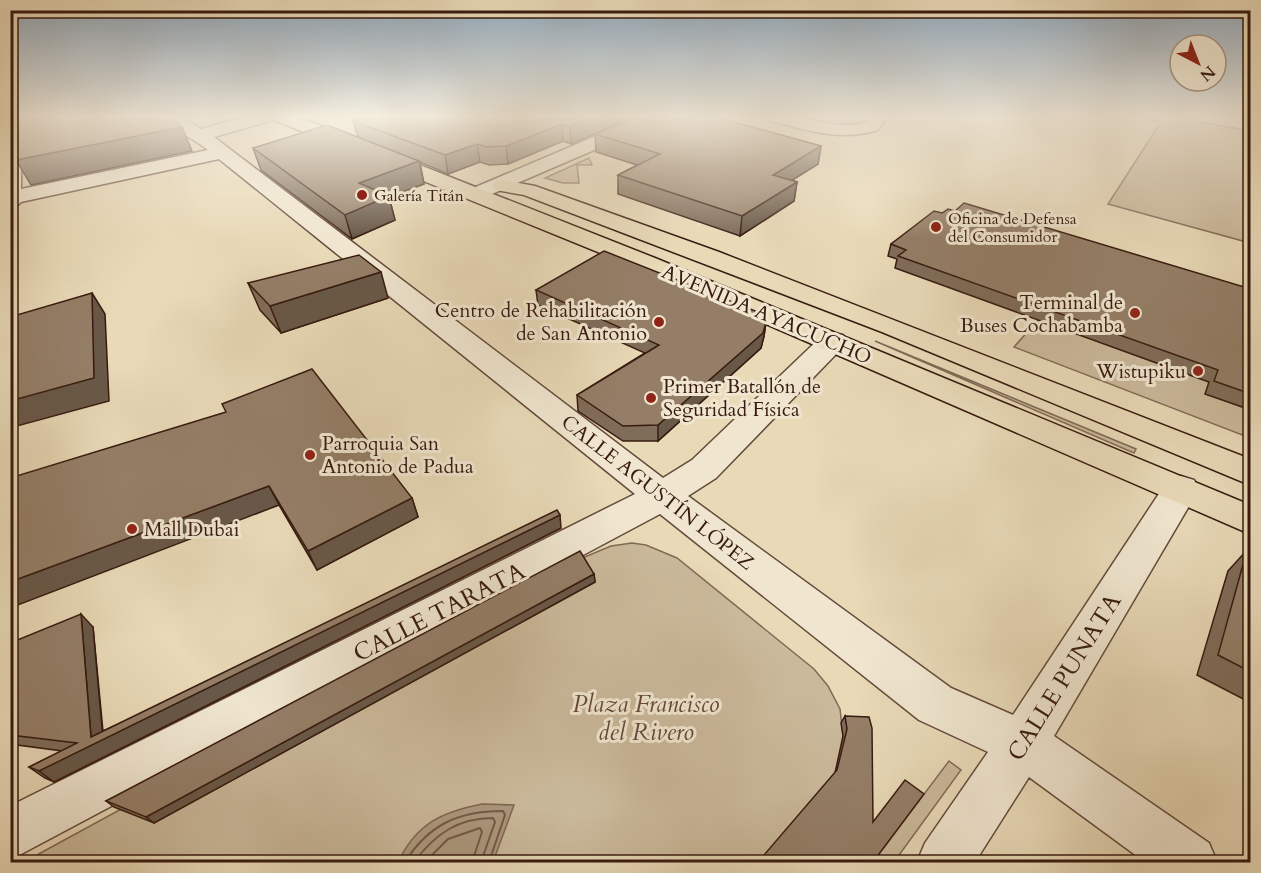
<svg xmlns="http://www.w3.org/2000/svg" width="1261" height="873" font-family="Cardo,serif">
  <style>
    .green { fill: #cab99b; stroke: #816a56; stroke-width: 1.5 }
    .water { fill: #ac987e; stroke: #7e6652; stroke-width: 1.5 }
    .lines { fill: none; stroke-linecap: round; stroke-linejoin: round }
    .shore { stroke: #725a47; stroke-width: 2 }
    .minor-casing { stroke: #644a3a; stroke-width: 3 }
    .major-casing { stroke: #381b10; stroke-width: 3 }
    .minor { fill: #f0e6d0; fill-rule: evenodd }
    .major { fill: #e8d9b7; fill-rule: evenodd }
    .wall { fill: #7f6c59; stroke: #381b10; stroke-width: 1.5 }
    .shaded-wall { fill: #685848; stroke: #381b10; stroke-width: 1.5 }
    .building { fill: #947e67; stroke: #381b10; stroke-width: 1.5 }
    .poi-dot { fill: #8f2418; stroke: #f0e6d0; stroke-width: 2 }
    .labels { text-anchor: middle; stroke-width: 6; stroke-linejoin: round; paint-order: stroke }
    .far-poi-label { font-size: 16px; fill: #381b10; stroke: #f0e6d0; text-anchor: start }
    .poi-label { font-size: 20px; fill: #381b10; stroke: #f0e6d0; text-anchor: end }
    .street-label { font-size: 20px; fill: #381b10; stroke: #f0e6d0 }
    .near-street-label { font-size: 24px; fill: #381b10; stroke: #f0e6d0 }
    .near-park-label { font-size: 24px; font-style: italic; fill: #644a3a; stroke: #f0e6d0 }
  </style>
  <rect width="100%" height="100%" fill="#e8d9b7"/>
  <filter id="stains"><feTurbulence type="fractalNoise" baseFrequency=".00333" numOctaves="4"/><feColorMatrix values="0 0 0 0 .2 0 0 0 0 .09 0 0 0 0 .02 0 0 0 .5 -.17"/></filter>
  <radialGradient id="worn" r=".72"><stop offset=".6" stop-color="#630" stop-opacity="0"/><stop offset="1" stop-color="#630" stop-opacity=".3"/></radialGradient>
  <path class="green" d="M789 116H864L867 119C855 135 807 120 789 116Z
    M1136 116H1177L1250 129V243L1108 204 1161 122Z
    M589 158 592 165H577L579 183H563L545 178Z
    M1038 320 1209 382 1206 394 1250 410V438L1014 347Z
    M875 341 1136 449 1134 453Z
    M632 543 646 545 677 558 814 669 828 686 840 709 843 736 841 754 834 776 761 862H24L580 559 611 546Z
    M949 761 961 770 894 862H873Z"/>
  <path class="water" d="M482 804 514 805 493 862H398C417 823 442 812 482 804Z"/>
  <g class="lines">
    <path class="shore" d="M405 862C429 824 459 811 503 811L505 815 489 862
      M414 862C435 834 458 818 493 818L495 822 481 862
      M425 862 448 839 480 828 482 832 472 862"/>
    <defs>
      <path id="minor" d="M10 116H22L21 189 208 150C193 138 175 132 164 116H182L201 129 248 116H275L273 120 214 137 663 478 692 460 823 335 833 333 843 335 847 341 843 347 716 478 688 496 951 688 1013 715 1168 480 1181 476 1194 480 1199 489 1054 736 1209 843 1217 862H1145L1029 777 975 862H917L925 843 988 752 919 720 660 514 10 860V806L635 494 219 159 21 202 17 206 10 208Z
        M643 116H666L664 120 485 197H471L468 193 471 189Z
        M766 116C775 116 785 115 795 116 819 121 841 130 866 122L868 120 865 116H884L886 119 878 130C839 142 806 130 768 120Z
        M1191 116H1229L1250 120V130L1199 121Z"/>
      <path id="major" d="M272 116H296L655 258 1250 505V534L637 268 274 120Z
        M503 180 535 186 719 252 1250 459V485L882 332 524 195 496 190 493 186 496 182Z"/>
    </defs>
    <use href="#minor" class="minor-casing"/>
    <use href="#major" class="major-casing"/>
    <use href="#minor" class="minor"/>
    <use href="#major" class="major"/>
  </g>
  <path class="wall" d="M352 116H637L571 144 563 141 508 164 489 165 480 162 448 174 420 162 424 184 389 197 395 220 352 239 261 170 253 148 358 137 353 121 359 119Z
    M730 118 726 120 821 146 818 164 792 180 797 182 794 201 740 236 618 194V175L637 165 596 152 595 134Z
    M942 213 1251 289V410L1205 394 1209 382 895 268 897 259 888 256 891 244Z
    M248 283 388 298 281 333 260 310Z
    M536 290 766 322 764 336 761 348 658 441H623L578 411 577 395 645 353 538 305Z
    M10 478 412 498 418 517 317 570 279 505Z
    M561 528 54 782 45 778 29 767 62 751 10 744V643L93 627 103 731Z
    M1247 550 1251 551V703L1197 675 1228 571Z
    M594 574 595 582 154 823 114 807 106 801Z
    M845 716 873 862 835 773 843 736 841 723Z"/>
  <path class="shaded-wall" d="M596 116H637L571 144 570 127Z
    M703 116H730V118L702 131Z
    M562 124 563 141 508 164 506 146Z
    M182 127 192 151 31 185 16 160Z
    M477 144 480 162 448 174 445 155Z
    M821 146 818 164 770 194 773 175Z
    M419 161 424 184 389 197 395 220 352 239 345 215 359 183Z
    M797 182 794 201 740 236 742 216Z
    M381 272 388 298 281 333 270 306Z
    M92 293 105 314 109 401 17 426 10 418V401Z
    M766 322 764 336 761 348 658 441V425Z
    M269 486 279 505 10 608V582Z
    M412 498 418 517 317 570 308 551Z
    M560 515 561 528 54 782 39 771 91 737 81 614 93 627 103 739Z
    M594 574 595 582 154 823 146 817Z"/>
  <path class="building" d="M20 116H169L182 127 16 160Z
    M368 116H596L570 127 562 124 506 146 487 147 477 144 445 155 353 121Z
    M639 116H712L821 146 773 175 797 182 742 216 618 175 660 154 595 134Z
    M327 125 419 161 359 183 389 196 345 215 253 148Z
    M964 203 1251 289V394L1214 381 1218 370 898 256 906 250 891 244 934 211 942 213 948 209 955 211Z
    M604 251 758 312 766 322 763 333 658 425 623 426 577 395 659 345 536 290Z
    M359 255 381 272 270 306 248 283Z
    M92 293 94 378 10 401V317Z
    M312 369 412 498 308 551 269 486 10 582V478L226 412 222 404Z
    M557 510 560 515 39 771 29 767 77 743 10 735V643L81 614 91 737Z
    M1247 550 1251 551V672L1218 655Z
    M580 551 594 574 146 817 106 801Z
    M845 716 869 717 872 728 873 822 905 780 924 794 873 862H758L837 770 847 729Z"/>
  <linearGradient id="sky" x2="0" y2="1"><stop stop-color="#90a9be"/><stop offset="0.49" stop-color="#f5eedf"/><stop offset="1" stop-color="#f5eedf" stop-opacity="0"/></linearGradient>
  <rect width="1261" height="238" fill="url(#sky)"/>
  <g class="poi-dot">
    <circle cx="362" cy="195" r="6"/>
    <circle cx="936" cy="227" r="6"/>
    <circle cx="1135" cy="313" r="6"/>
    <circle cx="659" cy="322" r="6"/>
    <circle cx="1198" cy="371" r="6"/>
    <circle cx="651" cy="398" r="6"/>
    <circle cx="310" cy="455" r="6"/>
    <circle cx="132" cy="529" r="6"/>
  </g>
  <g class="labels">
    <g class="far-poi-label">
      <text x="374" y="201">Galería Titán</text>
      <text x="948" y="224">Oficina de Defensa<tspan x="948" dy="18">del Consumidor</tspan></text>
    </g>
    <g class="poi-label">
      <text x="1123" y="309">Terminal de<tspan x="1123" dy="23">Buses Cochabamba</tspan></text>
      <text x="647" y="317">Centro de Rehabilitación<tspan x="647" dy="23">de San Antonio</tspan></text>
      <text x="1186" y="378">Wistupiku</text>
      <text x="663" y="393" text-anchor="start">Primer Batallón de<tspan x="663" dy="23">Seguridad Física</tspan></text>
      <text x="322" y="450" text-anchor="start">Parroquia San<tspan x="322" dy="23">Antonio de Padua</tspan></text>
      <text x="144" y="536" text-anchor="start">Mall Dubai</text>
    </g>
    <g class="street-label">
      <text transform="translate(767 314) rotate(23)" y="7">AVENIDA AYACUCHO</text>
      <text transform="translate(658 492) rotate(38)" y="7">CALLE AGUSTÍN LÓPEZ</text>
    </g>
    <g class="near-street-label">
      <text transform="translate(439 612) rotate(-27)" y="8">CALLE TARATA</text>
      <text transform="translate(1064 677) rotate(-58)" y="8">CALLE PUNATA</text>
    </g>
    <g class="near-park-label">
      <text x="646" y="712">Plaza Francisco<tspan x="646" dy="28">del Rivero</tspan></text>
    </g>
  </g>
  <rect width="1261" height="873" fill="none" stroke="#e8d9b7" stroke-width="36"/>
  <rect x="12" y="12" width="1237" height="849" fill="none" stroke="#381b10" stroke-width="3"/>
  <rect x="18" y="18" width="1225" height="837" fill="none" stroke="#381b10" stroke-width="1.5"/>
  <g transform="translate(1198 63) rotate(138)"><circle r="28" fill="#f0e6d0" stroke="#a69583" stroke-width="1.5"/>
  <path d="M0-4.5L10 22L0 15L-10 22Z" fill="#8f2418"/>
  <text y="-9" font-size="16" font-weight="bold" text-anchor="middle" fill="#381b10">N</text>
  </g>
  <rect width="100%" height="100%" filter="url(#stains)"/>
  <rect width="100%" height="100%" fill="url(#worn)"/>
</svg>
